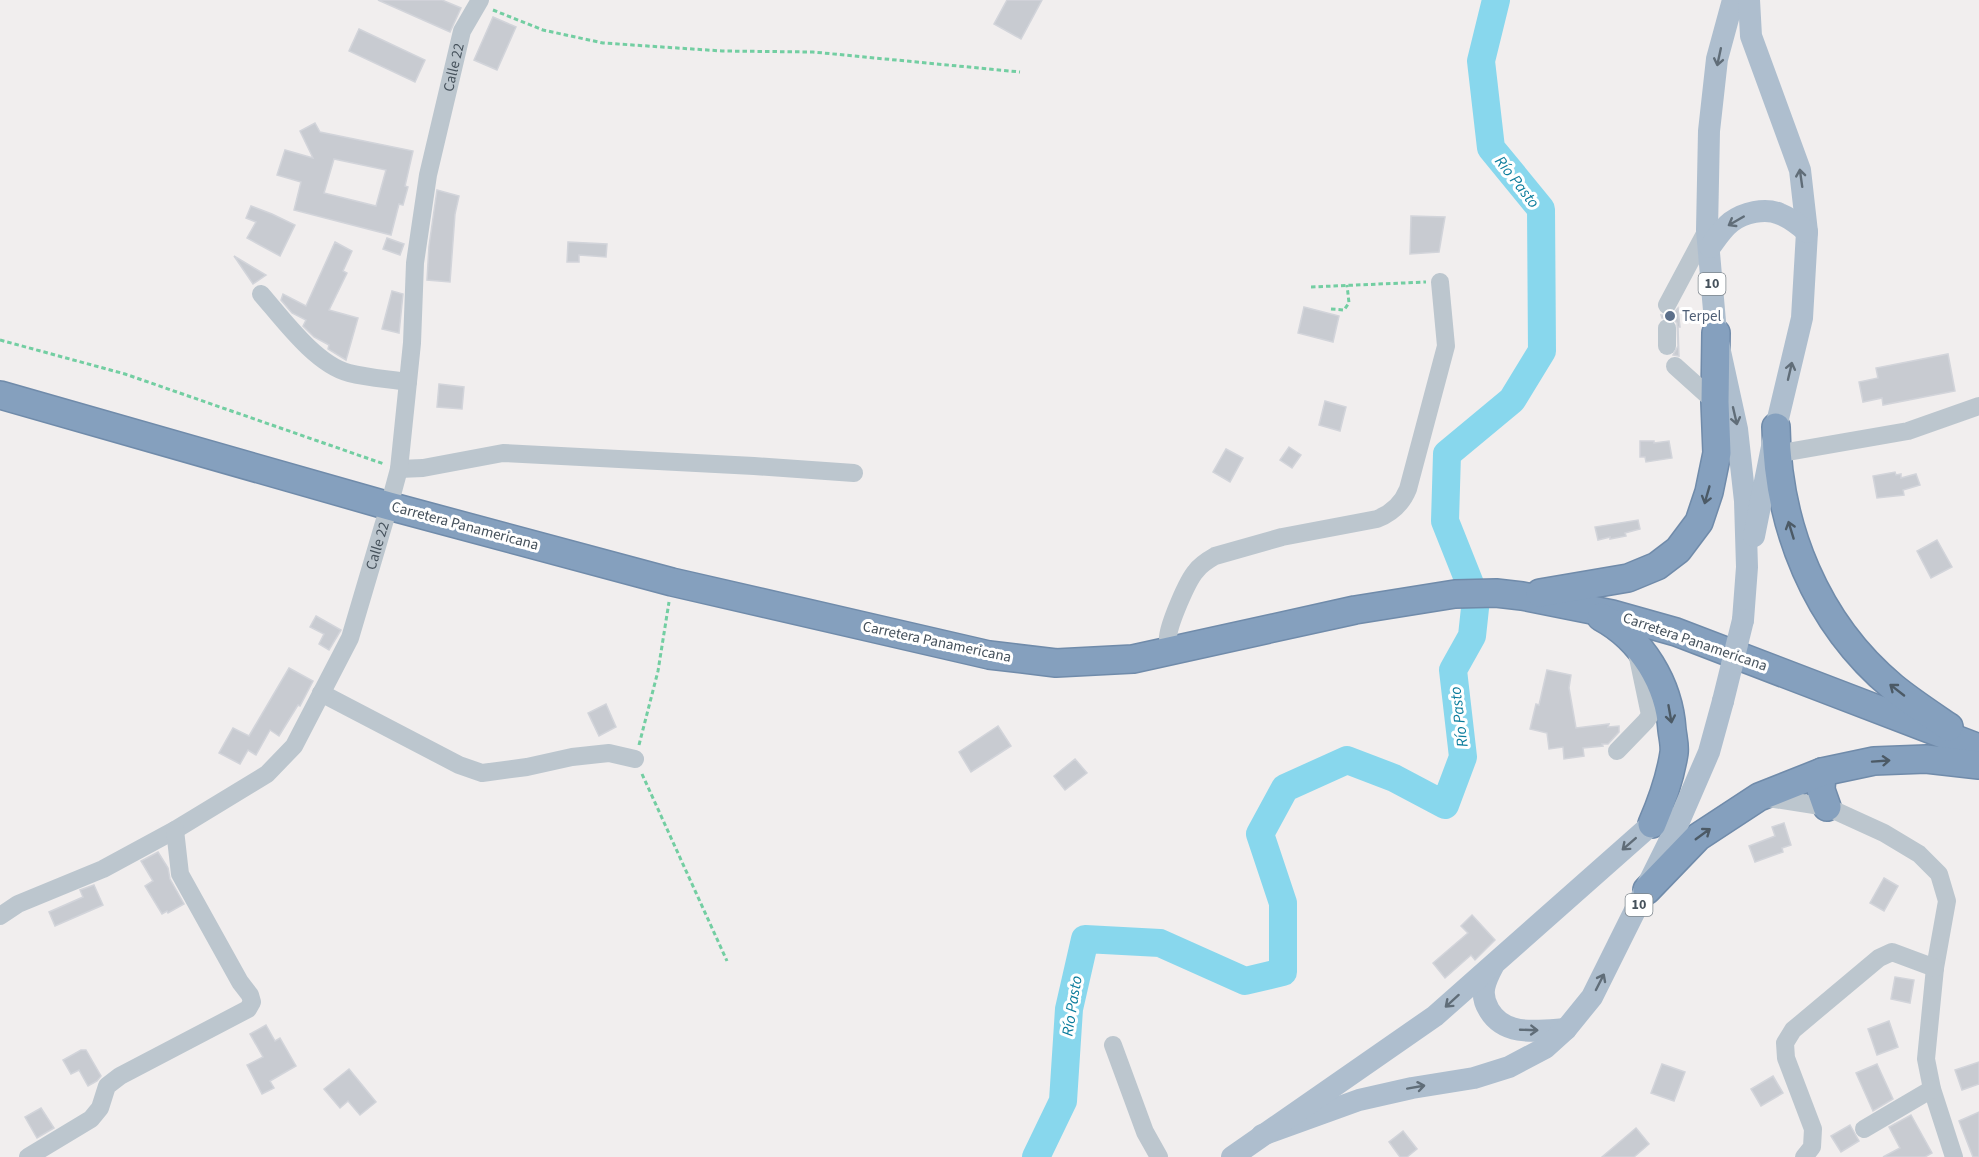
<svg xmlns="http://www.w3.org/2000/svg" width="1979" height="1157" viewBox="0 0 1979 1157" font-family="'Source Sans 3',sans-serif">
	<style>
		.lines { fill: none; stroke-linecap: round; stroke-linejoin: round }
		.river { stroke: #88d7ed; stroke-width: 28 }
		.building { fill: #c8cbd1; stroke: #d2d4da; stroke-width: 1.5; fill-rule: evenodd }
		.highway-casing { stroke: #708baa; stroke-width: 30 }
		.path { stroke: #73cea2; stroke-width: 3; stroke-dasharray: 4.5 3; stroke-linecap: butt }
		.minor { stroke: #bcc6ce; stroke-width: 18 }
		.major { stroke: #aebece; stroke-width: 22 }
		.highway { stroke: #85a0be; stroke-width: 27 }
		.major-bridge { stroke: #aebece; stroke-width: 22 }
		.oneway { stroke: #606d78 }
		.oneway2 { stroke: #4c5a66 }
		.service-dot { fill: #5c6f8a; stroke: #fff; stroke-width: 2 }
		.labels { text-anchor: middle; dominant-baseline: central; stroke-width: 6; stroke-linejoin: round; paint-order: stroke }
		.shield { fill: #fff; stroke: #7e868d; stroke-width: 1.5 }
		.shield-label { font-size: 14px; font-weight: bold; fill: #46525c }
		.street-label { font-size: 15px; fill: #46525c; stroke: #fff }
		.service-label { font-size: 15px; fill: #4e5e75; stroke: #fff; text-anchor: start }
		.water-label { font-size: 16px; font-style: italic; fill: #0b7c9c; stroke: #fff }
	</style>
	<rect width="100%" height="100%" fill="#f1eeee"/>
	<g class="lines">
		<polyline class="river" points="1036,1157 1063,1101 1069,1009 1085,939 1160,943 1245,981 1283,972 1283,903 1260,834 1285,788 1347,760 1394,778 1445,805 1463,757 1453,670 1472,636 1476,599 1445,521 1447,454 1512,400 1542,351 1541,209 1491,148 1481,61 1496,0"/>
	</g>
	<g class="building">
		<polygon points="378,0 442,0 461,8 450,32"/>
		<polygon points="1007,0 1042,0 1021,39 994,24"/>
		<polygon points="493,17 516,27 497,70 474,60"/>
		<polygon points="359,29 425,60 415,82 349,51"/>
		<path d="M315 123 320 132 413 151 405 186 408 187 403 205 399 204 391 235 294 210 301 182 277 175 285 150 313 158 300 131ZM334 159 386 170 376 206 324 193Z"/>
		<polygon points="437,190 459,196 455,214 450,282 427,280 429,246"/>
		<polygon points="251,206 272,214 295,225 280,256 247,238 256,222 246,218"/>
		<polygon points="1411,216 1445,217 1439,252 1410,254"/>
		<polygon points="387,238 404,244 400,255 383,249"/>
		<polygon points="335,242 352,251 343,271 347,273 329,310 358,318 346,360 328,349 329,345 314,337 303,326 306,320 292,313 281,300 283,294 306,306"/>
		<polygon points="568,242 607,244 606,257 579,255 579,262 567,262"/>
		<polygon points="234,256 266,275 253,284"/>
		<polygon points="392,291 403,294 399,333 382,329"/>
		<polygon points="1304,307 1339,316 1333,342 1298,333"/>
		<polygon points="1678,308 1680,327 1678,327 1679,356 1673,355 1678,346 1677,323 1672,318 1662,318 1661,315 1667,316 1672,315"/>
		<polygon points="1948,354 1955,391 1883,405 1882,398 1863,402 1859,382 1878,378 1876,368"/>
		<polygon points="439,384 464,387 462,409 437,407"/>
		<polygon points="1325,401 1346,407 1340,431 1319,425"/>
		<polygon points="1640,441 1654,441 1654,443 1669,441 1672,458 1646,462 1645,457 1640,457"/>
		<polygon points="1289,447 1301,455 1292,468 1280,460"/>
		<polygon points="1226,449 1243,458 1230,482 1213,472"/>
		<polygon points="1895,472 1896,475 1901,474 1901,478 1916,474 1920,485 1903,490 1904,495 1877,498 1873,476"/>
		<polygon points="1638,520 1640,529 1625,533 1626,536 1610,539 1610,537 1598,540 1595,527"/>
		<polygon points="1937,540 1952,567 1931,578 1917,551"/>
		<polygon points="316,616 341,630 329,650 319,644 324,634 310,627"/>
		<polygon points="289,668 313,681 300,706 298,705 279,736 270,730 256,755 248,750 240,764 219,753 233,728 249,736"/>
		<polygon points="1547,670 1571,675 1569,688 1576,728 1609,724 1608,727 1619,726 1619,732 1608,744 1602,744 1603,746 1583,748 1584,756 1564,759 1563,747 1549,749 1547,733 1530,729 1536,704 1539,705"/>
		<polygon points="606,704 616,727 599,736 588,713"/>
		<polygon points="998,726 1011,746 971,772 959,752"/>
		<polygon points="1075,759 1087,773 1065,790 1054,776"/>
		<polygon points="1784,823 1791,845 1782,848 1783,852 1755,862 1749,846 1775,836 1772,827"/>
		<polygon points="158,852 168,868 170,879 184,904 168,913 167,911 162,914 145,886 153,881 141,861"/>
		<polygon points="1884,878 1898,886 1884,911 1870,903"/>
		<polygon points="94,885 103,905 55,926 49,912 83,897 80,890"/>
		<polygon points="1472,915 1495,940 1475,960 1471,955 1445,978 1433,963 1468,933 1461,926"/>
		<polygon points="1895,977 1914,980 1910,1003 1891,999"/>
		<polygon points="1889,1021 1898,1047 1877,1055 1868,1029"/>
		<polygon points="266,1025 275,1041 280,1038 296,1066 270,1081 274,1088 262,1094 247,1065 263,1057 250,1034"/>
		<polygon points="86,1050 101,1076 97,1081 88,1086 79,1070 71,1074 63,1060 81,1050"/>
		<polygon points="1979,1062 1979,1084 1962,1090 1955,1070"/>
		<polygon points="1662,1064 1685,1072 1674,1101 1651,1093"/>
		<polygon points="1877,1064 1893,1099 1873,1111 1856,1073"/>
		<polygon points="349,1069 376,1102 360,1115 348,1101 340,1108 324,1089"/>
		<polygon points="1773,1076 1783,1093 1761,1106 1751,1089"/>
		<polygon points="41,1108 54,1128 37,1138 25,1117"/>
		<polygon points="1979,1112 1979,1157 1973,1157 1959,1121"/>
		<polygon points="1911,1115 1932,1153 1925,1157 1883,1157 1900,1148 1889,1127"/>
		<polygon points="1850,1125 1859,1141 1841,1152 1831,1136"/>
		<polygon points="1636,1128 1649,1144 1634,1157 1602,1157"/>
		<polygon points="1403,1131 1417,1149 1407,1157 1400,1157 1389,1142"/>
	</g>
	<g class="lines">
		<g class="highway-casing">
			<g id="highway">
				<polyline points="0,395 389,506 672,582 989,655 1056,663 1133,659 1355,610 1455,594 1496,593 1522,596 1612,614 1676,632 1979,748"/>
				<path d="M1776 427C1777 526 1816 623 1893 687 1910 701 1930 714 1949 727"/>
				<polyline points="1540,593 1628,578 1657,566 1678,550 1699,522 1709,492 1717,453 1715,402 1716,333"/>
				<path d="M1601 617C1642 639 1669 684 1672 730 1673 738 1675 746 1674 753 1670 779 1662 801 1652 824"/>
				<polyline points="1822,772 1821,790 1827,807"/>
				<polyline points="1647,890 1698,837 1759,797 1822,772 1874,761 1926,759 1979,765"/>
			</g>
		</g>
		<g class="path">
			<polyline points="493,10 543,30 603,43 722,51 813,52 1020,72"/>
			<polyline points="1311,287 1426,282"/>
			<polyline points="1331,309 1344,310 1349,303 1347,285"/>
			<polyline points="0,340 125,374 384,464"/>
			<polyline points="639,745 658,671 669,602"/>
			<polyline points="642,774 727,961"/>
		</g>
		<g class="minor">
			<path d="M261 294C282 318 316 365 349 373 368 378 389 379 408 382"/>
			<polyline points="1667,305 1707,230"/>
			<polyline points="1667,328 1667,346"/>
			<polyline points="1675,366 1715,402"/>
			<polyline points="1776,454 1908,431 1979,406"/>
			<polyline points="399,469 423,468 503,453 754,466 854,473"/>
			<path d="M1171 652C1170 647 1168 642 1168 637 1169 624 1187 581 1196 571 1201 564 1208 560 1215 556L1282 537 1377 519C1392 513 1402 504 1408 489L1446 346 1440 282"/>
			<polyline points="321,693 459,765 482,773 527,767 572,757 609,753 635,759"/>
			<polyline points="1617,751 1646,721 1650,715 1637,653"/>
			<polyline points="1762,797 1827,807 1884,833 1919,854 1939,874 1947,901 1935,968 1926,1059 1932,1089 1954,1157"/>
			<path id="s1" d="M0 916 18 904 103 869 175 830 267 774 294 746 350 638 389 506 399 469 412 343 415 263 428 175 462 31 480 0"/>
			<polyline points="1113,1045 1145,1132 1159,1157"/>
			<polyline points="1864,1129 1932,1089"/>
			<polyline points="28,1157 91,1119 100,1108 107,1086 120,1076 248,1009 252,1002 250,995 240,982 180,874 175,830"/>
			<polyline points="1804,1157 1812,1147 1813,1129 1786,1058 1785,1043 1793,1030 1879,958 1892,952 1935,968"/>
		</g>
		<g class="major">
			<polyline points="1733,0 1717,59 1709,131 1707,230 1716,333 1737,429 1745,501 1747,567 1743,620"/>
			<polyline points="1749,0 1751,36 1800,170 1807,232 1802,318 1776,427 1754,536"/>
			<path d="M1710 247C1716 239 1722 229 1731 222 1743 213 1765 207 1780 214 1790 218 1799 225 1807 232"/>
			<path d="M1493 966C1485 981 1479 994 1489 1010 1505 1037 1538 1031 1566 1029"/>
			<polyline points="1262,1135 1359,1100 1412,1088 1474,1078 1509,1067 1545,1048 1566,1029 1592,997 1677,826 1709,752 1723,701"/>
			<polyline points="1232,1157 1435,1016 1652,824 1663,812"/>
		</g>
		<use href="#highway" class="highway"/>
		<polyline class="major-bridge" points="1723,701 1743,620"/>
	</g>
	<defs><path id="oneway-shaft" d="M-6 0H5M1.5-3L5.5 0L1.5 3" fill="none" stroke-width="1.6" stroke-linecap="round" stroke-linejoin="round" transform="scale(1.5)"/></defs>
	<g class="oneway">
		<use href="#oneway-shaft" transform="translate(1719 57) rotate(102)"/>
		<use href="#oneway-shaft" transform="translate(1801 178) rotate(-98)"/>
		<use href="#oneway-shaft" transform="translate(1736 221) rotate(150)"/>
		<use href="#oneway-shaft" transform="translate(1790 371) rotate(-77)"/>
		<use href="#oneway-shaft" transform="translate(1735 416) rotate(77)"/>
		<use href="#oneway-shaft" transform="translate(1629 844) rotate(139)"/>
		<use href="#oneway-shaft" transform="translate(1600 982) rotate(-63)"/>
		<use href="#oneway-shaft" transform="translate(1452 1001) rotate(138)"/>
		<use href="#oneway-shaft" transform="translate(1529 1030) rotate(2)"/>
		<use href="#oneway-shaft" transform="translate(1416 1087) rotate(-10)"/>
	</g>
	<g class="oneway2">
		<use href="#oneway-shaft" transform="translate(1707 495) rotate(106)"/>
		<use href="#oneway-shaft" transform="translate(1791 530) rotate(-107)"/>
		<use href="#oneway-shaft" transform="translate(1897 690) rotate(-142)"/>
		<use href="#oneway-shaft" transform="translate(1670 714) rotate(80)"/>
		<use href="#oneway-shaft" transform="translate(1881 761) rotate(-4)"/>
		<use href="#oneway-shaft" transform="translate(1703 834) rotate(-36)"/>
	</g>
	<circle class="service-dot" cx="1670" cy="316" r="6"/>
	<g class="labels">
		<g class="shield">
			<rect x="1698.5" y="273" width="27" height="22" rx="4.5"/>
			<rect x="1625.5" y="894" width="27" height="22" rx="4.5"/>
		</g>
		<g class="shield-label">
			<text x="1712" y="284">10</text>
			<text x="1639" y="905">10</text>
		</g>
		<g class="street-label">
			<text stroke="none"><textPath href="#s1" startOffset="1046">Calle 22</textPath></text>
			<text transform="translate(465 526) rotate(15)">Carretera Panamericana</text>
			<text stroke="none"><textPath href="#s1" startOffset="560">Calle 22</textPath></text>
			<text transform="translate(937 642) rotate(12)">Carretera Panamericana</text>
			<text transform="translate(1695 642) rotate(19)">Carretera Panamericana</text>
		</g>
		<g class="service-label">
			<text x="1682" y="316">Terpel</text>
		</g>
		<g class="water-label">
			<text transform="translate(1517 182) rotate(52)">Río Pasto</text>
			<text transform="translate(1459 717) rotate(-97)">Río Pasto</text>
			<text transform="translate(1072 1006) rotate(-81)">Río Pasto</text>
		</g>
	</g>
</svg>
